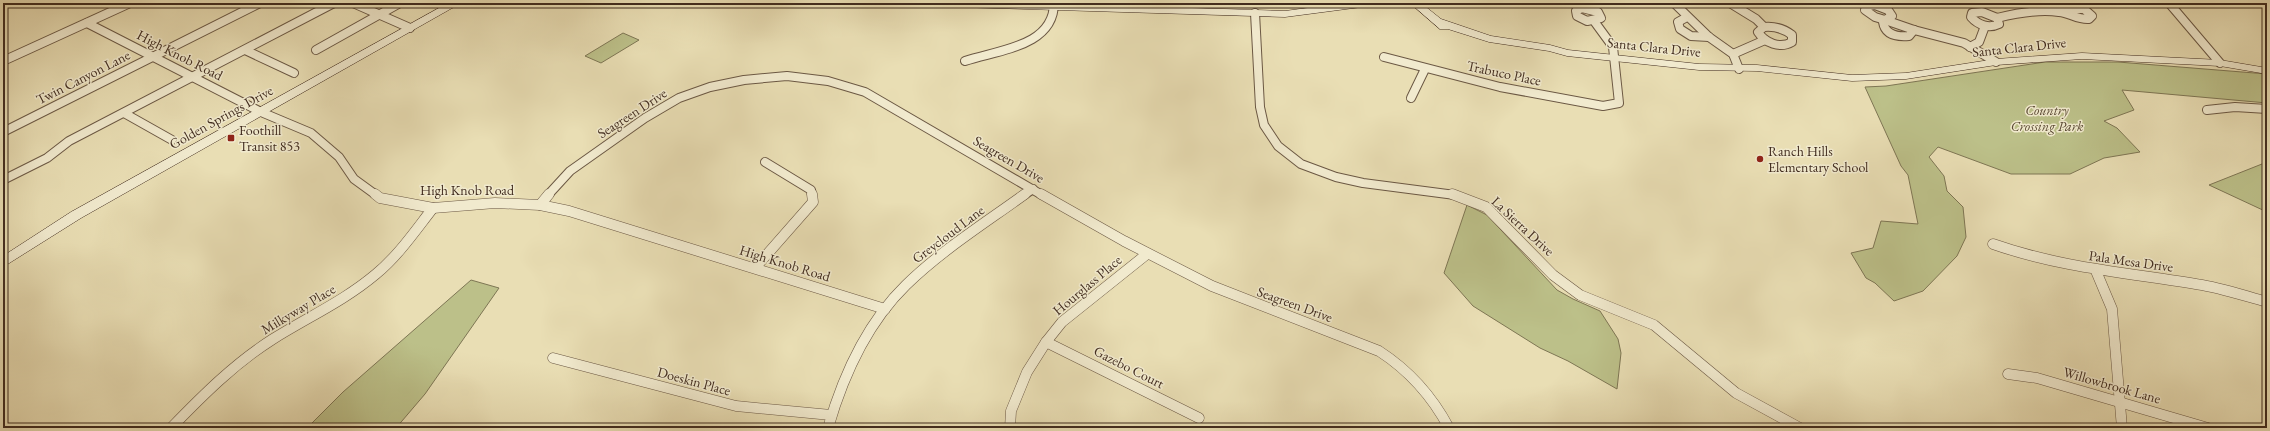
<svg xmlns="http://www.w3.org/2000/svg" width="2270" height="431" viewBox="0 0 2270 431" font-family="'EB Garamond',serif">
	<style>
		.green { fill: #bcc089; stroke: #7e7654 }
		.lines { fill: none; stroke-linecap: round; stroke-linejoin: round }
		.street-far1-casing { stroke: #6b5844; stroke-width: 10 }
		.street-casing { stroke: #6b5844; stroke-width: 11 }
		.secondary-casing { stroke: #412c1f; stroke-width: 1 }
		.street-far1 { stroke: #f1eace; stroke-width: 8 }
		.street { stroke: #f1eace; stroke-width: 10 }
		.secondary { fill: #f1eace; fill-rule: evenodd }
		.poi-dot { fill: #8f2418; stroke: #f1eace; stroke-width: 1.5 }
		.labels { text-anchor: middle; dominant-baseline: central; stroke-width: 3; stroke-linejoin: round; paint-order: stroke }
		.street-label { font-size: 14px; fill: #412c1f; stroke: #f1eace }
		.park-label { font-size: 14px; font-style: italic; fill: #5a4a34; stroke: #f1eace }
		.poi-label { font-size: 14px; fill: #412c1f; stroke: #f1eace; text-anchor: start }
	</style>
	<rect width="100%" height="100%" fill="#e9deb4"/>
	<filter id="stains"><feTurbulence type="fractalNoise" baseFrequency=".005" numOctaves="4"/><feColorMatrix values="0 0 0 0 .2 0 0 0 0 .09 0 0 0 0 .02 0 0 0 .5 -.17"/></filter>
	<radialGradient id="worn" r=".72"><stop offset=".6" stop-color="#630" stop-opacity="0"/><stop offset="1" stop-color="#630" stop-opacity=".3"/></radialGradient>
	<g class="green">
		<polygon points="623,33 639,40 601,63 585,56"/>
		<polygon points="2045,62 2118,62 2267,74 2267,103 2122,90 2134,110 2104,121 2117,128 2140,152 2104,158 2070,174 2011,174 1938,147 1929,157 1944,176 1947,191 1963,207 1966,237 1957,256 1923,291 1894,301 1875,283 1866,278 1851,253 1873,248 1881,221 1918,224 1908,175 1901,166 1865,87 1886,86"/>
		<polygon points="2267,162 2267,212 2209,185"/>
		<polygon points="1467,205 1487,215 1557,290 1573,299 1600,311 1618,339 1621,353 1617,389 1568,361 1540,348 1473,306 1444,273"/>
		<polygon points="471,280 499,288 425,394 396,428 307,428 343,392"/>
	</g>
	<g class="lines">
		<g class="street-far1-casing">
			<g id="street-far1">
				<polyline points="353,3 410,28"/>
				<polyline points="1674,3 1709,37 1733,54 1739,69"/>
				<polyline points="1730,3 1756,19 1764,27"/>
				<polyline points="2169,3 2220,63"/>
				<polygon points="1875,5 1888,10 1892,16 1885,20 1875,17 1865,10 1868,6"/>
				<polygon points="1582,8 1598,12 1601,18 1587,21 1577,16 1576,11"/>
				<path d="M1982 12 1997 18 1999 24C1989 29 1978 25 1971 17L1972 13Z"/>
				<polyline points="1255,13 1260,107 1264,125 1278,146 1301,164 1336,177 1363,183 1455,195"/>
				<polyline points="1687,17 1678,22 1680,29 1691,36 1709,37"/>
				<path d="M1997 18C2017 13 2038 9 2059 12 2070 13 2078 20 2089 19L2092 16 2084 9H2062V12"/>
				<polyline points="1885,20 1914,30"/>
				<path d="M1885 20 1883 22C1885 35 1897 37 1909 36L1914 30"/>
				<polyline points="87,23 261,112 311,133 339,157 354,179 376,195"/>
				<path d="M1764 27C1775 26 1783 28 1792 35V42C1780 49 1765 43 1758 32Z"/>
				<polyline points="1914,30 1964,43 1996,62"/>
				<polyline points="1970,47 1979,42 1985,26"/>
				<polyline points="245,50 294,73"/>
				<polyline points="316,50 400,3"/>
				<polyline points="1733,54 1765,40"/>
				<polyline points="1384,57 1500,87 1603,106 1619,103 1613,47 1594,21"/>
				<polyline points="3,61 130,3"/>
				<path d="M965 61C997 50 1054 47 1054 3"/>
				<polyline points="1411,98 1425,69"/>
				<polyline points="2207,110 2235,107 2267,109"/>
				<polyline points="124,113 172,140"/>
				<polyline points="3,132 260,3"/>
				<polyline points="765,162 811,190 812,195"/>
				<polyline points="3,180 47,158 69,141 334,3"/>
				<polyline points="548,195 570,171 645,118 679,98 710,87 744,80 787,76 828,81 865,92 1042,195"/>
				<polyline points="1024,195 1033,189"/>
			</g>
		</g>
		<g class="street-casing">
			<g id="street">
				<polyline points="375,194 380,198 433,208 495,203 540,205 569,211 885,309"/>
				<path d="M1041 194 1124 241 1212 286 1379 351C1410 371 1432 396 1449 428"/>
				<polyline points="1452,194 1486,207 1553,275 1580,295 1654,325 1736,393 1800,428"/>
				<polyline points="540,205 549,194"/>
				<path d="M1993 244C2061 268 2131 273 2202 285 2224 289 2246 296 2267 302"/>
				<polyline points="755,268 813,202 812,194"/>
				<polyline points="2096,271 2112,309 2122,428"/>
				<polyline points="1046,342 1199,418"/>
				<polyline points="553,358 736,406 831,415"/>
				<polyline points="2008,374 2037,378 2208,428"/>
				<path d="M171 428C203 395 235 363 273 339 308 317 344 301 376 274 398 256 415 231 433 208"/>
				<path d="M828 428C843 376 867 323 906 285 942 250 985 223 1025 194"/>
				<polyline points="1010,428 1011,411 1027,372 1046,342 1062,322 1147,254"/>
			</g>
		</g>
		<g class="secondary-casing">
			<g id="secondary">
				<polygon points="448,3 461,3 81,218 3,267 3,256 71,212"/>
				<polygon points="923,3 1031,3 1285,11 1345,3 1374,3 1369,6 1285,17 928,6"/>
				<polygon points="1410,3 1421,3 1441,19 1491,36 1550,45 1568,50 1699,64 1757,65 1852,75 1906,73 1996,59 2082,53 2220,60 2267,68 2267,74 2220,66 2082,59 1996,65 1906,79 1852,81 1757,71 1699,70 1567,56 1549,51 1489,42 1448,29 1440,29"/>
			</g>
		</g>
		<use href="#street-far1" class="street-far1"/>
		<use href="#street" class="street"/>
		<use href="#secondary" class="secondary"/>
	</g>
	<g class="poi-dot">
		<rect x="227" y="134" width="8" height="8" rx="2"/>
		<circle cx="1760" cy="159" r="4"/>
	</g>
	<g class="labels">
		<g class="street-label">
			<text transform="translate(1654 47) rotate(6)">Santa Clara Drive</text>
			<text transform="translate(2019 47) rotate(-6)">Santa Clara Drive</text>
			<text transform="translate(180 55) rotate(27)">High Knob Road</text>
			<text transform="translate(1504 73) rotate(12)">Trabuco Place</text>
			<text transform="translate(83 77) rotate(-27)">Twin Canyon Lane</text>
			<text transform="translate(632 113) rotate(-33)">Seagreen Drive</text>
			<text transform="translate(221 117) rotate(-29)">Golden Springs Drive</text>
			<text transform="translate(1009 159) rotate(30)">Seagreen Drive</text>
			<text x="467" y="190">High Knob Road</text>
			<text transform="translate(1523 226) rotate(43)">La Sierra Drive</text>
			<text transform="translate(948 234) rotate(-37)">Greycloud Lane</text>
			<text transform="translate(2131 261) rotate(8)">Pala Mesa Drive</text>
			<text transform="translate(785 263) rotate(17)">High Knob Road</text>
			<text transform="translate(1087 285) rotate(-40)">Hourglass Place</text>
			<text transform="translate(1295 304) rotate(20)">Seagreen Drive</text>
			<text transform="translate(298 309) rotate(-31)">Milkyway Place</text>
			<text transform="translate(1129 367) rotate(27)">Gazebo Court</text>
			<text transform="translate(694 381) rotate(15)">Doeskin Place</text>
			<text transform="translate(2112 385) rotate(16)">Willowbrook Lane</text>
		</g>
		<g class="park-label">
			<text x="2047" y="110">Country<tspan x="2047" dy="16">Crossing Park</tspan></text>
		</g>
		<g class="poi-label">
			<text x="239" y="130">Foothill<tspan x="239" dy="16">Transit 853</tspan></text>
			<text x="1768" y="151">Ranch Hills<tspan x="1768" dy="16">Elementary School</tspan></text>
		</g>
	</g>
	<rect width="2270" height="431" fill="none" stroke="#e9deb4" stroke-width="16"/>
	<rect x="4" y="4" width="2262" height="423" fill="none" stroke="#412c1f" stroke-width="2"/>
	<rect x="8" y="8" width="2254" height="415" fill="none" stroke="#412c1f"/>
	<rect width="100%" height="100%" filter="url(#stains)"/>
	<rect width="100%" height="100%" fill="url(#worn)"/>
</svg>
